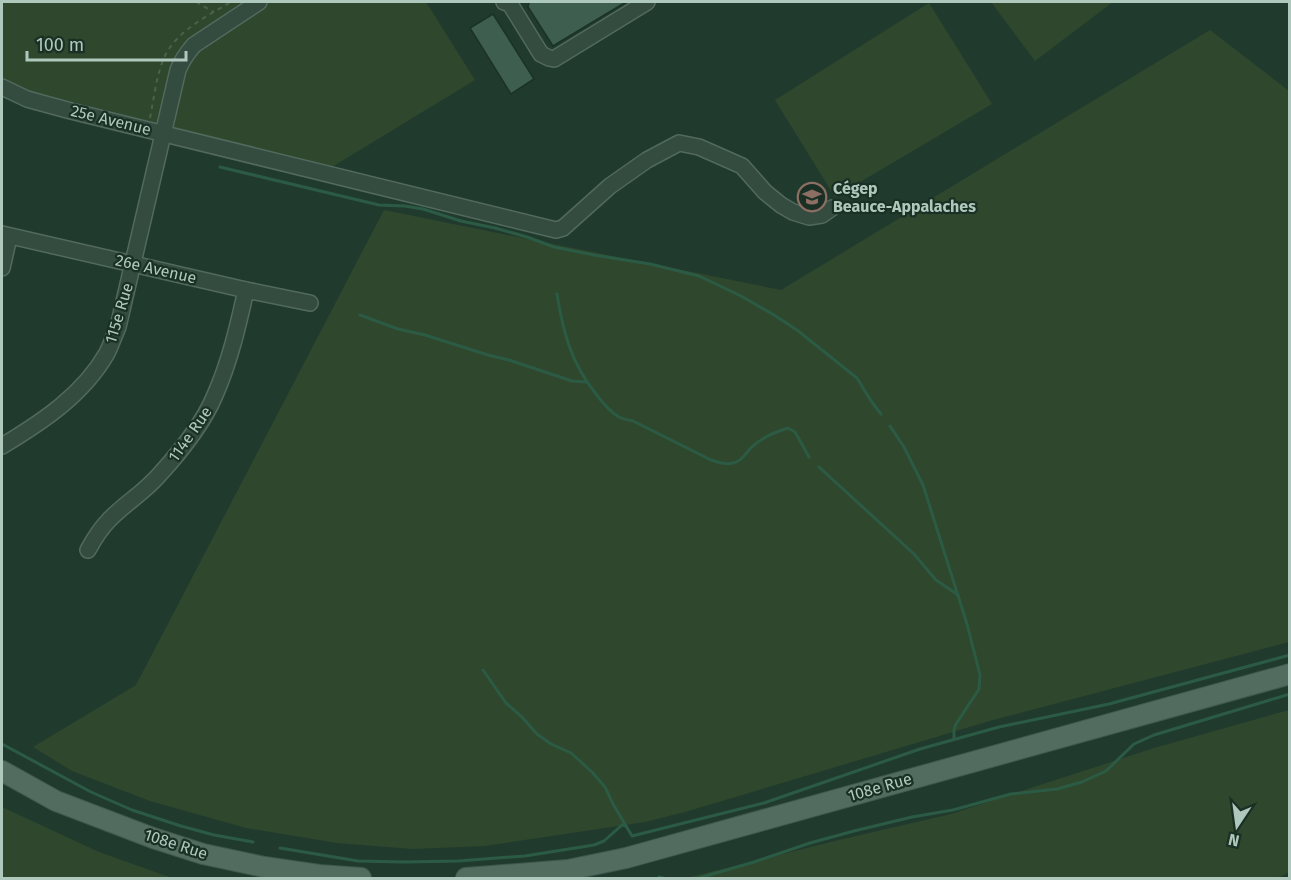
<svg xmlns="http://www.w3.org/2000/svg" width="1291" height="880" viewBox="0 0 1291 880" font-family="'Fira Sans',sans-serif">
	<style>
		.green { fill: #2f472c }
		.lines { fill: none; stroke-linecap: round; stroke-linejoin: round }
		.stream { stroke: #2c5b45; stroke-width: 3 }
		.building { fill: #3e5e4f; stroke: #1b3227; stroke-width: 1.5 }
		.minor-casing { stroke: #52695e; stroke-width: 18 }
		.major-casing { stroke: #40584d; stroke-width: 22 }
		.path { stroke: #49634b; stroke-width: 2; stroke-dasharray: 4.5 4.5; stroke-linecap: butt }
		.minor { stroke: #344b40; stroke-width: 15 }
		.major { stroke: #526c5f; stroke-width: 20 }
		.labels { text-anchor: middle; dominant-baseline: central; stroke-width: 4.5; stroke-linejoin: round; paint-order: stroke }
		.street-label { font-size: 16px; fill: #afc8bd; stroke: #1a3025 }
		.poi-label { font-size: 16px; font-weight: bold; fill: #afc8bd; stroke: #1a3025; text-anchor: start }
	</style>
	<rect width="100%" height="100%" fill="#203b2e"/>
	<g class="green">
		<polygon points="2,2 426,2 475,80 332,167 22,89 2,77"/>
		<polygon points="991,2 1113,2 1035,61"/>
		<polygon points="929,3 992,104 835,197 775,100"/>
		<polygon points="1210,30 1289,91 1289,642 993,720 685,812 645,822 485,846 413,849 337,843 246,828 150,801 72,771 33,747 136,685 384,210 781,290"/>
		<polygon points="1289,710 1289,872 1278,878 686,878 839,840 951,814 1154,748"/>
		<polygon points="2,807 99,852 172,878 2,878"/>
	</g>
	<g class="lines">
		<g class="stream">
			<polyline points="220,167 379,205 405,206 423,209 461,221 495,228 527,237 554,247 594,255 650,264 699,276 741,296 774,315 797,330 857,378 871,401 881,414"/>
			<path d="M557 294C563 332 571 363 596 394 602 402 610 412 619 417 623 419 628 420 633 421L711 460C723 464 734 467 743 457 747 453 749 449 753 446 763 437 775 432 788 428L795 432 809 457"/>
			<polyline points="360,315 398,329 425,335 488,355 509,360 572,381 586,382"/>
			<polyline points="890,426 904,447 923,485 967,624 980,675 979,689 956,724 954,730 954,739"/>
			<polyline points="819,467 914,554 936,580 958,595"/>
			<polyline points="483,670 506,703 522,717 537,734 551,744 571,753 592,772 605,787 613,804 632,836 764,803 920,749 999,727 1109,704 1290,655"/>
			<polyline points="2,744 91,792 132,810 181,826 214,835 253,842"/>
			<polyline points="280,848 358,861 404,862 458,861 525,856 594,845 604,841 622,825 626,826"/>
			<polyline points="659,877 663,878"/>
			<polyline points="699,878 754,862 810,843 854,831 912,817 953,810 1011,794 1057,789 1082,782 1106,771 1134,744 1154,735 1290,694"/>
		</g>
	</g>
	<g class="building">
		<polygon points="529,2 626,2 553,46 528,7"/>
		<polygon points="493,14 534,79 511,94 470,28"/>
	</g>
	<g class="lines">
		<g class="minor-casing">
			<g id="minor">
				<polyline points="504,2 510,4 541,54 549,58 554,59 647,2"/>
				<polyline points="2,87 27,99 71,111 556,230 563,228 610,186 647,160 679,143 699,147 742,166 765,192 781,205 793,212 809,217 822,215 832,208"/>
				<polyline points="2,234 246,290 310,303"/>
				<polyline points="2,268 9,237"/>
				<path d="M2 446C42 422 83 395 107 353 111 345 114 336 118 327L178 70C182 60 187 53 194 45L259 2"/>
				<path d="M88 550C94 539 100 529 109 520 124 504 145 492 160 474 181 451 203 424 215 395 230 361 238 326 246 290"/>
			</g>
		</g>
		<g class="major-casing">
			<g id="major">
				<polyline points="2,771 56,801 153,838 203,854 264,867 319,875 361,878"/>
				<polyline points="466,878 568,870 626,858 1290,674"/>
			</g>
		</g>
		<g class="path">
			<polyline points="196,2 214,12"/>
			<path d="M150 118C154 98 156 77 164 58 175 32 207 16 231 2"/>
		</g>
		<use href="#minor" class="minor"/>
		<use href="#major" class="major"/>
	</g>
	<defs>
		<g id="university-ring" transform="scale(1.5)"><circle r="9.5" fill="#1a3025" stroke="#8d6e63" stroke-width="1.5"/><path d="M0-5L7-2L0 1L-7-2ZM-4 1L0 2.5L4 1V4Q0 6-4 4Z" fill="#8d6e63"/></g>
	</defs>
	<g fill-rule="evenodd">
		<use href="#university-ring" x="812" y="197"/>
	</g>
	<g class="labels">
		<g class="street-label">
			<text transform="translate(111 120) rotate(14)">25e Avenue</text>
			<text transform="translate(156 269) rotate(13)">26e Avenue</text>
			<text transform="translate(119 313) rotate(-73)">115e Rue</text>
			<text transform="translate(190 434) rotate(-55)">114e Rue</text>
			<text transform="translate(880 787) rotate(-16)">108e Rue</text>
			<text transform="translate(176 844) rotate(18)">108e Rue</text>
		</g>
		<g class="poi-label">
			<text x="833" y="188">Cégep<tspan x="833" dy="18">Beauce-Appalaches</tspan></text>
		</g>
	</g>
	<rect width="1291" height="880" fill="none" stroke="#afc8bd" stroke-width="6"/>
	<g transform="translate(1237 826) rotate(193)" stroke="#1a3025" stroke-width="4.5" paint-order="stroke">
	<path d="M0-4.5L10 22L0 15L-10 22Z" fill="#afc8bd"/>
	<text y="-9" font-size="16" font-weight="bold" text-anchor="middle" fill="#afc8bd">N</text>
	</g>
	<path d="M27 51v9h159v-9" fill="none" stroke="#afc8bd" stroke-width="3"/>
	<text x="36" y="51" font-size="18" fill="#afc8bd" stroke="#1a3025" stroke-width="4.5" paint-order="stroke">100 m</text>
</svg>
